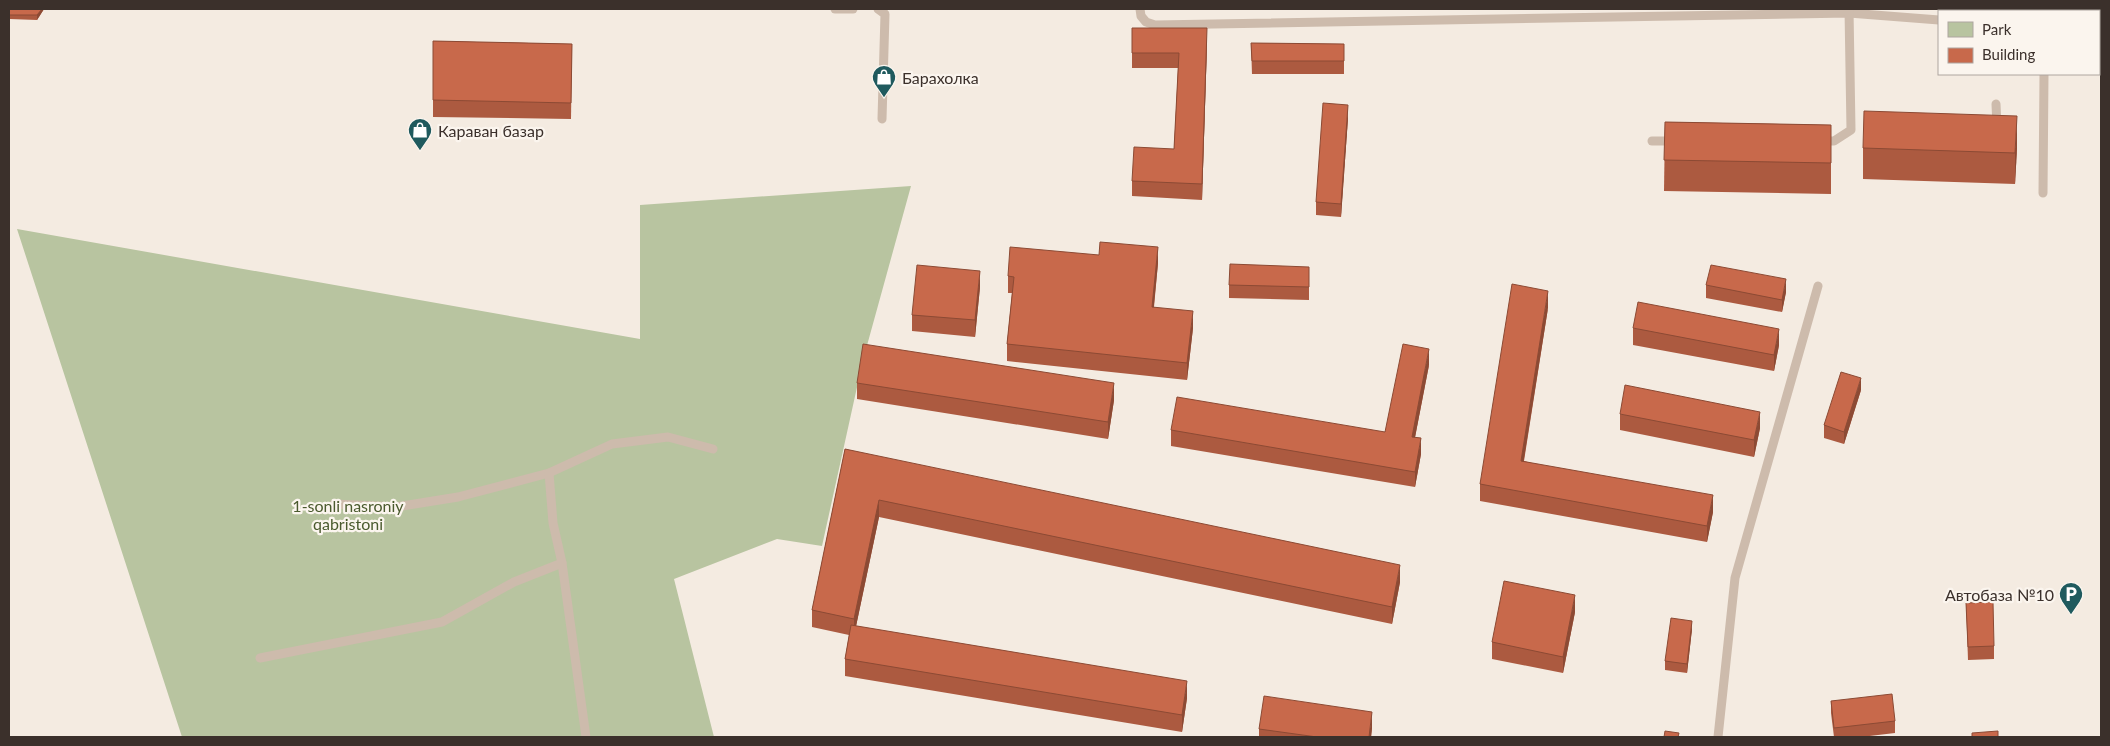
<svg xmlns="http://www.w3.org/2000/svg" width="2110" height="746" viewBox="0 0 2110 746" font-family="Lato,sans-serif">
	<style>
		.green { fill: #b8c4a0 }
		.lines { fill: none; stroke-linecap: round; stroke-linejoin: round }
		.lane { stroke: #cdbbac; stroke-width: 9 }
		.wall { fill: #ac5a40 }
		.shaded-wall { fill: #8c4a34 }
		.building { fill: #c8694b; stroke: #8c4a34 }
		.labels { text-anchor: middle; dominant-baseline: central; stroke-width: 4.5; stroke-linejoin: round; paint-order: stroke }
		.poi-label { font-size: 16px; fill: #3b302b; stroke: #fbf5ee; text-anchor: start }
		.park-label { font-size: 16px; fill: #4a5a2e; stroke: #fbf5ee }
	</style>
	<rect width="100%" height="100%" fill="#f4ebe1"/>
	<polygon class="green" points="911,186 863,360 822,546 777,539 674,579 714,737 182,737 17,229 640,339 640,205"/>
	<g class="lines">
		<g class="lane">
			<polyline points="835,9 853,9"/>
			<polyline points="878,9 885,14 882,119"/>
			<polyline points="1140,9 1141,16 1146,22 1155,25 1849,13 1939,20"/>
			<polyline points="2015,11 2015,9"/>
			<polyline points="2099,42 2101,42"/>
			<polyline points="2099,65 2101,66"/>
			<polyline points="1996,104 1997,127"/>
			<polyline points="1652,141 1676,141"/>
			<polyline points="1821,141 1834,141 1851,130 1849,9"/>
			<polyline points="2043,193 2044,74"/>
			<polyline points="334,504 396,507 458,497 549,473"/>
			<polyline points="260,658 442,622 514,582 562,563"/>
			<polyline points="586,737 562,563 553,523 549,473 612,444 668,437 713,449"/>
			<polyline points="1718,737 1735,578 1818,286"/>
		</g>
	</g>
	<g class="wall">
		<polygon points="9,9 44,9 37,20 9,19"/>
		<polygon points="1132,28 1207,44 1202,200 1132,196 1132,181 1174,149 1178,68 1132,68"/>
		<polygon points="433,41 572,44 571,119 433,117"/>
		<polygon points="1251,43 1344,44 1344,74 1252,74"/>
		<polygon points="1348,118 1341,217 1316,215 1316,202"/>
		<polygon points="1665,122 1831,125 1831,194 1664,191"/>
		<polygon points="1863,148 2017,148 2015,184 1863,179"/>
		<polygon points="1158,263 1154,307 1193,328 1187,380 1007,361 1007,344 1012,293 1008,293 1008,276"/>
		<polygon points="1309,267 1309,300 1229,298 1229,285"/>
		<polygon points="1706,285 1786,292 1782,312 1706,298"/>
		<polygon points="980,287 975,337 912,331 912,315"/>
		<polygon points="1548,308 1524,461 1713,512 1707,542 1480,501 1480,484"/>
		<polygon points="1633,328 1779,345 1774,371 1633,345"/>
		<polygon points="1429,365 1415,437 1421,454 1415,487 1171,446 1171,430 1385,432"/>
		<polygon points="857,383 1114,400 1108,439 857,399"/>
		<polygon points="1861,390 1844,444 1824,438 1824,425"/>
		<polygon points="1620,414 1760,428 1754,457 1620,430"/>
		<polygon points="845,449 1400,582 1392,624 879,517 856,626 1187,698 1182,732 845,676 845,659 849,635 812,627 812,610"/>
		<polygon points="1966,603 1994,646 1994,659 1968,660"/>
		<polygon points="1575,612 1563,673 1492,659 1492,642"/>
		<polygon points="1692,629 1687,673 1665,670 1665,661"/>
		<polygon points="1831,701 1895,721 1895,733 1861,737 1834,737 1831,713"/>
		<polygon points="1372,728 1371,737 1259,737 1259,729"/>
	</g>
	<g class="shaded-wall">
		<polygon points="42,9 44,9 37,20 37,15"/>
		<polygon points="1207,28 1207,44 1202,200 1202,184"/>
		<polygon points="1348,105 1348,118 1341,217 1341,204"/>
		<polygon points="2017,116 2017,148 2015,184 2015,153"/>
		<polygon points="1158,247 1158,263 1152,324 1152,307"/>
		<polygon points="980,271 980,287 975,337 975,320"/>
		<polygon points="1786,279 1786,292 1782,312 1782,300"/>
		<polygon points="1548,291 1548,308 1521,477 1521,461"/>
		<polygon points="1193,311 1193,328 1187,380 1187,363"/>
		<polygon points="1779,329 1779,345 1774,371 1774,355"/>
		<polygon points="1429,349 1429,365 1412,453 1412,437"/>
		<polygon points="1861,378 1861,390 1844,444 1844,432"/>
		<polygon points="1114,383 1114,400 1108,439 1108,422"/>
		<polygon points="1760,412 1760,428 1754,457 1754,440"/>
		<polygon points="1421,438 1421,454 1415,487 1415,472"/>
		<polygon points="1713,495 1713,512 1707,542 1707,526"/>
		<polygon points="879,500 879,517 854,636 854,619"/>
		<polygon points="1400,565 1400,582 1392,624 1392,607"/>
		<polygon points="1575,595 1575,612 1563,673 1563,657"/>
		<polygon points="1692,621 1692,629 1687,673 1687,664"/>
		<polygon points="1187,681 1187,698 1182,732 1182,715"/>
		<polygon points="1372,712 1372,728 1371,737 1369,737"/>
	</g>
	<g class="building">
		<polygon points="9,9 42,9 37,15 9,15"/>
		<polygon points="1132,28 1207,28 1202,184 1132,181 1134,147 1174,149 1179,53 1132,53"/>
		<polygon points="433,41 572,44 571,103 433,100"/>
		<polygon points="1251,43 1344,44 1344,61 1252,61"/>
		<polygon points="1323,103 1348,105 1341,204 1316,202"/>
		<polygon points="1864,111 2017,116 2015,153 1863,148"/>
		<polygon points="1665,122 1831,125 1831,163 1664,160"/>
		<polygon points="1100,242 1158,247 1152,307 1193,311 1187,363 1007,344 1014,277 1008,276 1010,247 1099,255"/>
		<polygon points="1230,264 1309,267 1309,287 1229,285"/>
		<polygon points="917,265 980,271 975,320 912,315"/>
		<polygon points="1711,265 1786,279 1782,300 1706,285"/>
		<polygon points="1512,284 1548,291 1521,461 1713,495 1707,526 1480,484"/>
		<polygon points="1638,302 1779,329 1774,355 1633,328"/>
		<polygon points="863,344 1114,383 1108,422 857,383"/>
		<polygon points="1403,344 1429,349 1412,437 1421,438 1415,472 1171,430 1177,397 1385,432"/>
		<polygon points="1841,372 1861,378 1844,432 1824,425"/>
		<polygon points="1625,385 1760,412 1754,440 1620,414"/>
		<polygon points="845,449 1400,565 1392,607 879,500 854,619 812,610"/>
		<polygon points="1504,581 1575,595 1563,657 1492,642"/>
		<polygon points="1993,602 1994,646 1968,647 1966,603"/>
		<polygon points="1671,618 1692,621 1687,664 1665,661"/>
		<polygon points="851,625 1187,681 1182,715 845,659"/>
		<polygon points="1892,694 1895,721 1834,728 1831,701"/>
		<polygon points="1264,696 1372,712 1369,737 1317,737 1259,729"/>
		<polygon points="1665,731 1679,733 1678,737 1664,737"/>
		<polygon points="1998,731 1998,737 1972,737 1972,733"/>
	</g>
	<defs>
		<g id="shop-pin" transform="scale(1.25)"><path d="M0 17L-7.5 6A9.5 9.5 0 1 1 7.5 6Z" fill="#1f5a5e" stroke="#fbf5ee"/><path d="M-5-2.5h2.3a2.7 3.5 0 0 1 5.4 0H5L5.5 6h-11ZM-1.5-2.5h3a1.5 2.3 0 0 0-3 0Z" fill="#fff"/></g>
		<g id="parking-pin" transform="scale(1.25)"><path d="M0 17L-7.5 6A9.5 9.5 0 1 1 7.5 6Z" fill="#1f5a5e" stroke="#fbf5ee"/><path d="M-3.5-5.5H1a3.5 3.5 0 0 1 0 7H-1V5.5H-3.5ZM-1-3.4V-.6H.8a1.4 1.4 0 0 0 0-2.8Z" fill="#fff"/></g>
	</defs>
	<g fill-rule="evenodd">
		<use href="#shop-pin" x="884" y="77"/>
		<use href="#shop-pin" x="420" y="130"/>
		<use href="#parking-pin" x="2071" y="594"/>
	</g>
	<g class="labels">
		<g class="poi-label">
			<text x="902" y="77">Барахолка</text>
			<text x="438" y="130">Караван базар</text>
			<text x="2054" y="594" text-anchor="end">Автобаза №10</text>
		</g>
		<g class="park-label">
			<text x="348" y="505">1-sonli nasroniy<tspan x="348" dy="18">qabristoni</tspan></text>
		</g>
	</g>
	<rect width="2110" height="746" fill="none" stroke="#3b302b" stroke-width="20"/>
	<rect x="1938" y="10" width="162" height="65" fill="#fbf5ee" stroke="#aea6a0"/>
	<rect x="1948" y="22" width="25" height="15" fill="#b8c4a0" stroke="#aea6a0"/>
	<text x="1982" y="35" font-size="15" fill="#3b302b">Park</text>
	<rect x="1948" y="48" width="25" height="15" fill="#c8694b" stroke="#aea6a0"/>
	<text x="1982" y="60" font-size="15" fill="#3b302b">Building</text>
</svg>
